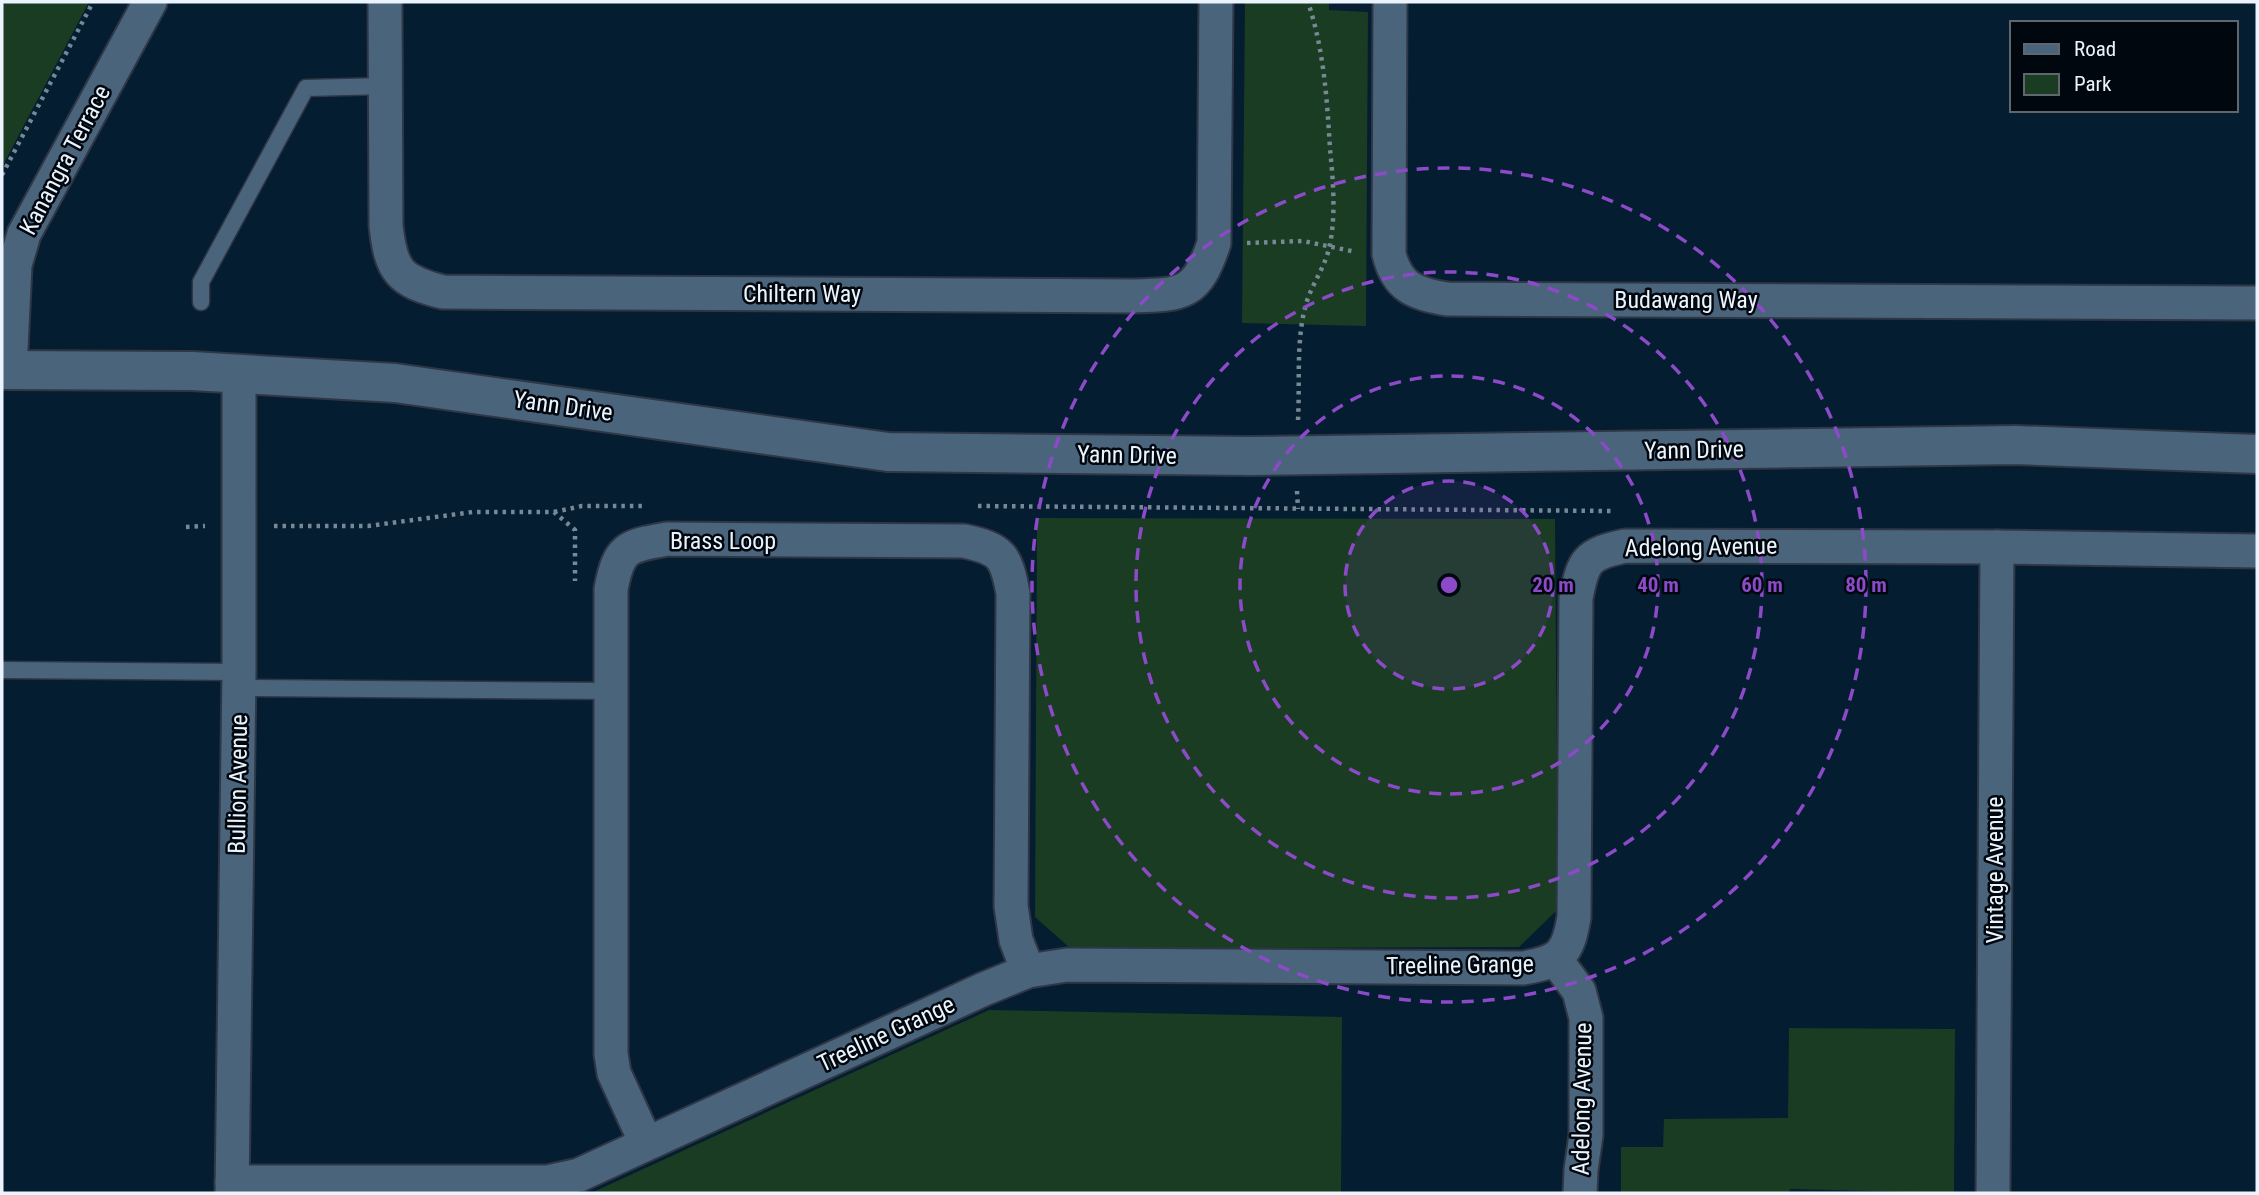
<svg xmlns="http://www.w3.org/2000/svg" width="2259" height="1195" viewBox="0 0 2259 1195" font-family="'Roboto Condensed',sans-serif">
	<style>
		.green { fill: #193c22 }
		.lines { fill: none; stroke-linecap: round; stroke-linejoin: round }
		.service-casing { stroke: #2f3645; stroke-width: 19 }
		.minor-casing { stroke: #2f3645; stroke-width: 37 }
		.tertiary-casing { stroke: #2f3645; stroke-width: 42 }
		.path { stroke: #778896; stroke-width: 4.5; stroke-dasharray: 3.5 5; stroke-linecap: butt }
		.service { stroke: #49647b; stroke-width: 16 }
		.minor { stroke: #49647b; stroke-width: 33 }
		.tertiary { stroke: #49647b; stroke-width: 38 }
		.ring { fill: none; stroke: #8c4ac8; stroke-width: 3.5; stroke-dasharray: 12 9 }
		.labels { text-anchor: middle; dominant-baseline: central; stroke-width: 5; stroke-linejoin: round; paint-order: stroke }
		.street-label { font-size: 24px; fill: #ebf4fc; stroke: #01070f }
		.centre { fill: #8c4ac8; stroke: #01070f; stroke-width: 3.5 }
		.ring-label { font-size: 21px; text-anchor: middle; font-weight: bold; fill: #8c4ac8; stroke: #01070f; stroke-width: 5; stroke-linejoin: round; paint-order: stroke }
	</style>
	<rect width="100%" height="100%" fill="#041d30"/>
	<g class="green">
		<polygon points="2,2 89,2 2,167"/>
		<polygon points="1245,2 1329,2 1329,10 1368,12 1366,326 1242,323"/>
		<polygon points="1037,518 1555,519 1558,909 1519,947 1071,949 1035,917"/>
		<polygon points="989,1010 1342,1017 1341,1193 591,1193"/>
		<polygon points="1789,1028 1955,1029 1954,1193 1790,1189 1789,1193 1621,1193 1621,1147 1663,1147 1664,1119 1788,1118"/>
	</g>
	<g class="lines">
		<g class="service-casing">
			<g id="service">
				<polyline points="201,302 201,282 306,88 387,86"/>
				<polyline points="2,670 239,672"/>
				<polyline points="239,688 611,691"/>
			</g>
		</g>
		<g class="minor-casing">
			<g id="minor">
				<path d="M385 2 386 226C391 271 399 281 443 292L1133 296C1184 295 1197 294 1214 243L1216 2"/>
				<path d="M1390 2 1389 254C1397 287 1415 294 1447 299L2257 303"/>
				<polyline points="10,370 15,265 24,234 150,2"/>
				<polyline points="1556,960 1579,991 1586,1018 1586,1135 1581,1170 1580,1193"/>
				<path d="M646 1143 614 1073 611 1054V589C619 547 627 546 667 539L964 541C1002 549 1006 556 1013 593L1011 906 1016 940 1028 971"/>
				<path d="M232 1182H547L579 1175 984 989 1028 971 1067 965 1523 968C1560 962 1568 954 1574 917L1576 598C1583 560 1587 554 1625 546L1997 547 2257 551"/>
				<polyline points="232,1193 239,672 239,374"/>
				<polyline points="1993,1193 1997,547"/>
			</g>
		</g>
		<g class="tertiary-casing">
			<polyline id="tertiary" points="2,370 192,371 395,383 888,452 1250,456 2015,445 2257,454"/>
		</g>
		<g class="path">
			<polyline points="2,175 93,2"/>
			<polyline points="1247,243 1303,241 1356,252"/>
			<path d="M1298 420C1300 385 1296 342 1305 308 1310 286 1326 267 1330 244 1336 214 1333 179 1330 149 1327 99 1324 50 1308 2"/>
			<polyline points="1297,491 1298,509"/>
			<polyline points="978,506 1613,511"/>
			<polyline points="554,512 582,506 643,506"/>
			<polyline points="274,526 368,526 473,512 554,512 575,530 575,581"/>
			<polyline points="186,527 205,526"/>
		</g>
		<use href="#service" class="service"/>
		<use href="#minor" class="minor"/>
		<use href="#tertiary" class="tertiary"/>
	</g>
	<circle cx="1449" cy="585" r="104" fill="#8c4ac8" fill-opacity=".12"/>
	<g class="ring">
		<circle cx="1449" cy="585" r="104"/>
		<circle cx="1449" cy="585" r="209"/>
		<circle cx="1449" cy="585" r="313"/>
		<circle cx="1449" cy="585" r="417"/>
	</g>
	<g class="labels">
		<g class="street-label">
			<text transform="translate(65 160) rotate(-62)">Kanangra Terrace</text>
			<text x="802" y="294">Chiltern Way</text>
			<text x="1686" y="300">Budawang Way</text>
			<text transform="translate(563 406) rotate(8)">Yann Drive</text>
			<text transform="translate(1694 450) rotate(-1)">Yann Drive</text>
			<text transform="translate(1127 455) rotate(1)">Yann Drive</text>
			<text x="723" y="541">Brass Loop</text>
			<text transform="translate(1701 547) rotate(-1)">Adelong Avenue</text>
			<text transform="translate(238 784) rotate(-89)">Bullion Avenue</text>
			<text transform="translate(1995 870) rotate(-90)">Vintage Avenue</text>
			<text transform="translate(1460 965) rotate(-1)">Treeline Grange</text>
			<text transform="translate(886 1034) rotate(-25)">Treeline Grange</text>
			<text transform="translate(1582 1099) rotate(-89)">Adelong Avenue</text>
		</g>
	</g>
	<circle cx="1449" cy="585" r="10" class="centre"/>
	<g class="ring-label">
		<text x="1553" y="592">20 m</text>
		<text x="1658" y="592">40 m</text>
		<text x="1762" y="592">60 m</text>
		<text x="1866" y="592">80 m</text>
	</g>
	<rect width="2259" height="1195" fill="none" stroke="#ebf4fc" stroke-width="7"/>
	<rect x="2010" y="21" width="228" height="91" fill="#01070f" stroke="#5f666e" stroke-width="2"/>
	<rect x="2024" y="44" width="35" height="10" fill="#49647b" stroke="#5f666e" stroke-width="2"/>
	<text x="2074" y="56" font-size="21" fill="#ebf4fc">Road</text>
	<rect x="2024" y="74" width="35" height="21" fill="#193c22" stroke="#5f666e" stroke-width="2"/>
	<text x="2074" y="91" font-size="21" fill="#ebf4fc">Park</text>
</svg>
